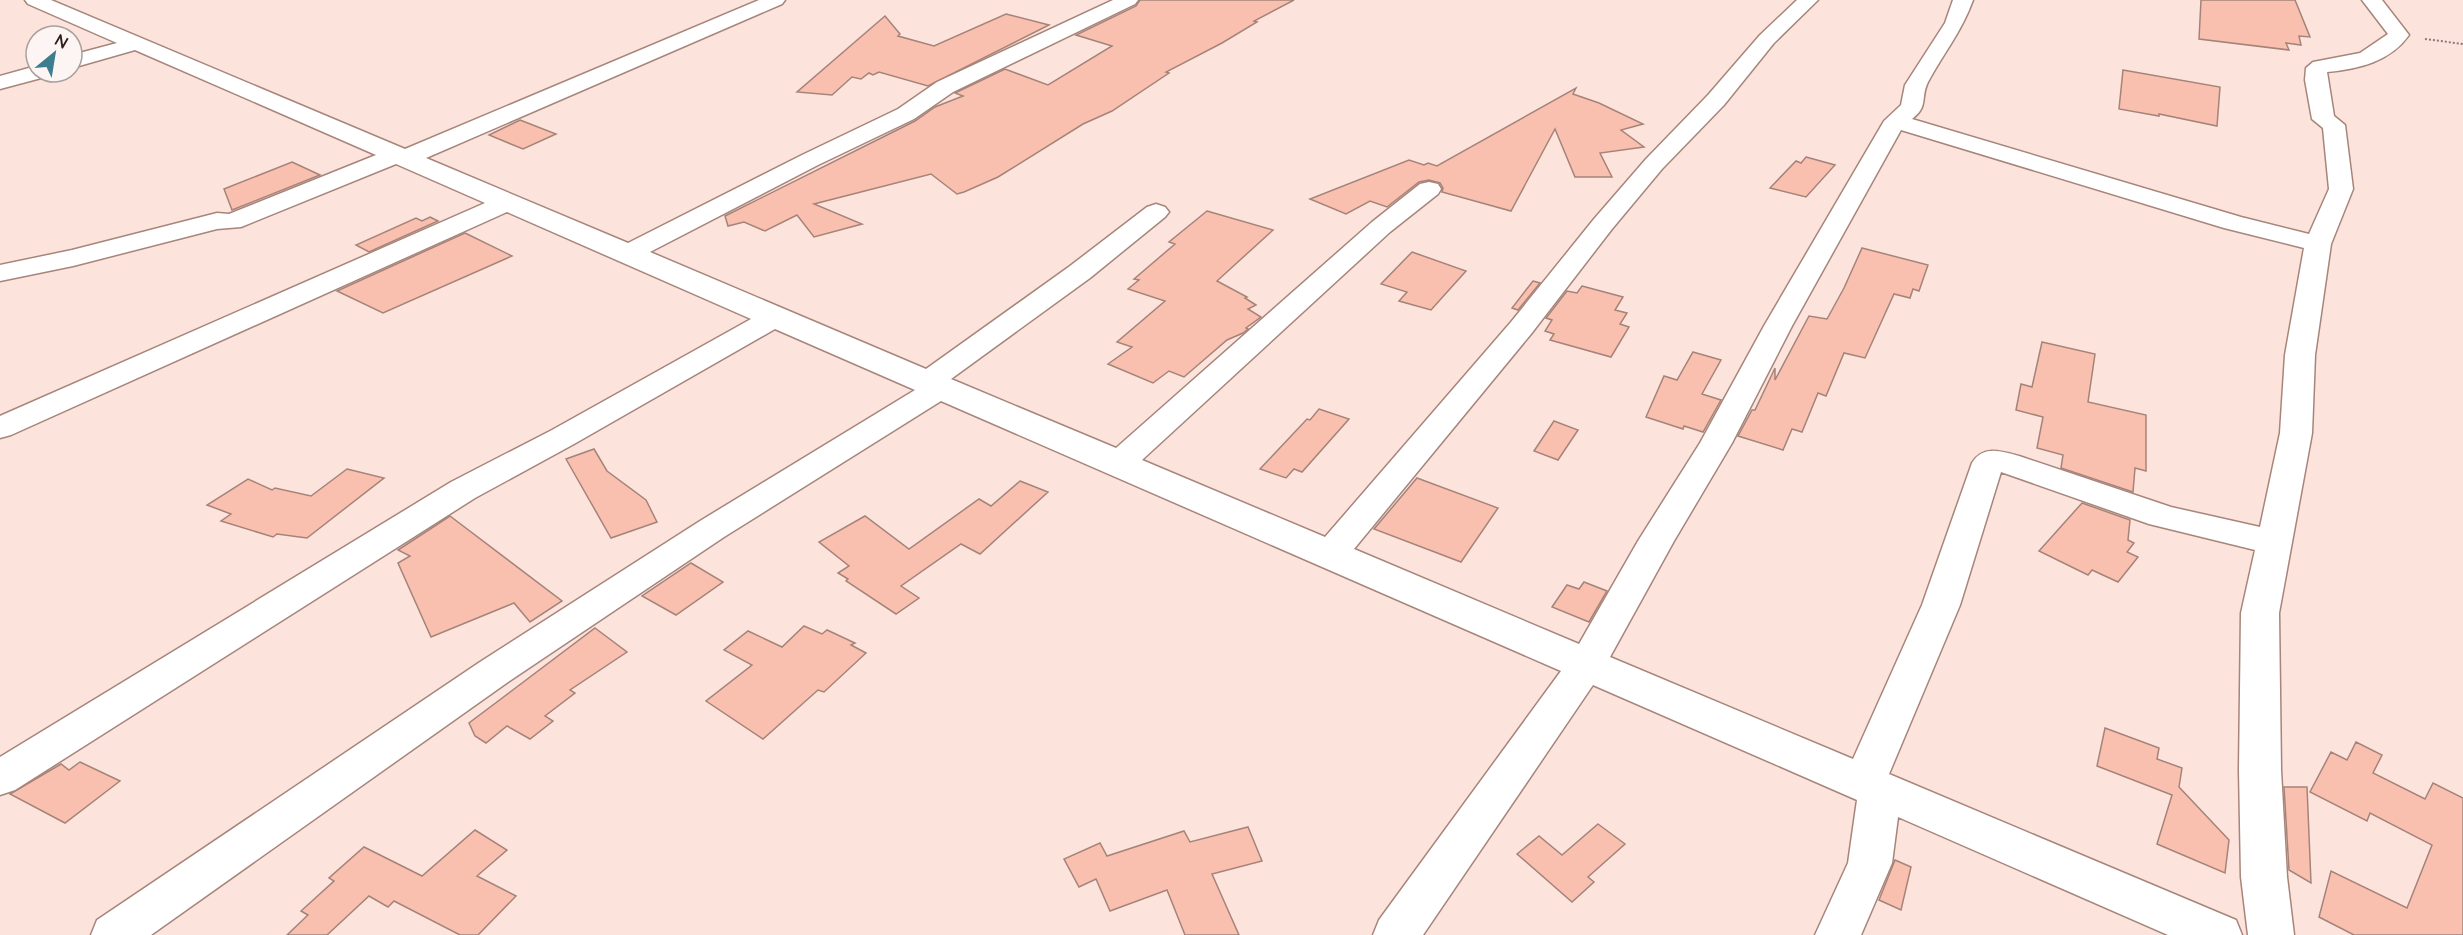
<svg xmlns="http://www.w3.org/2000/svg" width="2463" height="935" viewBox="0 0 2463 935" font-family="Lato,sans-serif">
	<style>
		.building { fill: #fac0af; stroke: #a68379; stroke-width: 1.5 }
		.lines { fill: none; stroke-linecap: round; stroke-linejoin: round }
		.minor-casing { stroke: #a7857a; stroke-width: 3 }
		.path { stroke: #8c7974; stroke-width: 2; stroke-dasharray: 2 2; stroke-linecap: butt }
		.minor { fill: #fff; fill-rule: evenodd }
	</style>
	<rect width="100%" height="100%" fill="#fce4dd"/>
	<g class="building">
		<polygon points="1140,0 1294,0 1254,21 1257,22 1222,43 1166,72 1169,73 1112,111 1083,124 998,177 964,192 957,194 931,174 814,204 862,224 814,237 797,215 765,231 744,222 728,226 725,216 915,121 935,107 963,96 955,93 1005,69 1048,85 1112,46 1076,35 1136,6"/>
		<polygon points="2201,0 2295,0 2310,37 2299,36 2301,45 2286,43 2289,50 2199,39"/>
		<polygon points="1006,14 1049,25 928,86 879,72 873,75 869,73 861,79 852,77 832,95 797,92 885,16 900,34 898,36 934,46"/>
		<polygon points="2123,70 2220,87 2217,126 2159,114 2159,116 2119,109"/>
		<polygon points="1576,88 1573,94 1599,103 1643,124 1621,130 1644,147 1600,153 1612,177 1575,177 1555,129 1511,211 1442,192 1443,188 1440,183 1429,180 1419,182 1387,207 1370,201 1346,214 1310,199 1409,160 1424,165 1428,163 1437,166"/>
		<polygon points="520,120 556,134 523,149 489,135"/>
		<polygon points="1806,157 1835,165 1806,197 1770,188 1796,161 1801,163"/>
		<polygon points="292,162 320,175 232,210 224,189"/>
		<polygon points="1207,211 1273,230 1217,281 1247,297 1245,298 1256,305 1248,309 1261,317 1246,328 1248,329 1243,333 1227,340 1184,377 1169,371 1153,383 1108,364 1132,347 1117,342 1165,301 1128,289 1139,280 1134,279 1175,244 1169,242"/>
		<polygon points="430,217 438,221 369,252 356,245 416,218 422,221"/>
		<polygon points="465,233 512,256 383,313 337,291"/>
		<polygon points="1862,248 1928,265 1919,291 1913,289 1910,298 1894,294 1865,358 1844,353 1826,396 1818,393 1802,432 1792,429 1783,450 1738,436 1752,410 1755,410 1775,368 1775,380 1809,316 1827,319 1844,288"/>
		<polygon points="1412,252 1466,271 1431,310 1399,301 1407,292 1381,284"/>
		<polygon points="1533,281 1540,283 1518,310 1512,308"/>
		<polygon points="1582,286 1623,297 1615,310 1627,313 1620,324 1629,327 1611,357 1550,340 1554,334 1545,331 1552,320 1546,318 1567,291 1577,293"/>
		<polygon points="2042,342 2095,354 2088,402 2146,415 2146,471 2135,468 2133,492 2061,468 2063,455 2037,448 2043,417 2016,410 2021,384 2032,387"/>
		<polygon points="1693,352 1721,360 1702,394 1721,400 1703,432 1684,426 1683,429 1646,417 1664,376 1677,380"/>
		<polygon points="1319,409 1349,419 1302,472 1294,469 1286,478 1260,469 1307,419 1310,420"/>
		<polygon points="1554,421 1578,430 1558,460 1534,451"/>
		<polygon points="594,449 607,471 646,500 657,522 611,538 566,459"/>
		<polygon points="347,469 384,478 307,538 277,534 273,537 221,521 231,514 207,505 248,479 272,490 275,488 311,496"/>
		<polygon points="1417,478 1498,508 1461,562 1374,529"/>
		<polygon points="1020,481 1048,492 980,554 961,544 901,586 919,598 896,614 846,581 848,579 838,573 849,566 819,542 865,516 909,549 979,499 991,506"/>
		<polygon points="2082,503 2130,520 2128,540 2134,543 2127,552 2138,557 2118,582 2092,570 2088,575 2039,551"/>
		<polygon points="450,516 562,601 530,622 514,603 431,637 398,563 410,556 398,550"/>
		<polygon points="691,563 723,582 676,615 642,596"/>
		<polygon points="1584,582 1607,591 1589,622 1552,607 1567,585 1579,589"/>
		<polygon points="804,626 822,634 827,630 855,643 851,645 866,653 824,692 818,690 763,739 706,701 752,665 724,650 748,631 782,647"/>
		<polygon points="595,628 627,652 570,690 575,693 545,716 553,721 530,739 507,726 486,743 475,736 469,723"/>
		<polygon points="2105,728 2159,748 2157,759 2182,768 2179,787 2229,840 2225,873 2157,844 2172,795 2097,766"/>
		<polygon points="2356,742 2382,755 2373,773 2425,799 2433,783 2463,798 2463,935 2354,935 2319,917 2331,871 2407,908 2432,845 2370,813 2367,821 2310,792 2331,752 2347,760"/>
		<polygon points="80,762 120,781 65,823 10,794 61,764 69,770"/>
		<polygon points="2284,787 2307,787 2311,883 2289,870"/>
		<polygon points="1598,824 1625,844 1588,877 1594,882 1572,902 1517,854 1539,836 1562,855"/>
		<polygon points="1248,827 1262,861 1212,874 1239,935 1185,935 1167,890 1110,911 1096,879 1079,887 1064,859 1100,843 1107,856 1184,831 1190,842"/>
		<polygon points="475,830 507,850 477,876 516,896 478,935 460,935 394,901 388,907 369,896 327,935 287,935 308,915 301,911 334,881 329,878 364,847 422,876"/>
		<polygon points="1895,860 1911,867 1901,910 1879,900"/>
	</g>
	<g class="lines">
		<g class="minor-casing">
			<g id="minor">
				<path d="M25 0H51L405 149 759 0H785L782 4 426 158 628 243 802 155 898 109 937 82 1113 0H1138L1135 4 953 92 914 119 818 165 650 252 926 369 1070 266 1147 207 1156 204 1165 207 1169 212 1165 217 1090 278 951 379 1116 448 1372 222 1420 184 1429 182 1438 184 1441 189 1438 194 1390 232 1142 460 1325 537 1511 322 1594 219 1646 159 1708 95 1760 35 1797 0H1818L1774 43 1724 105 1662 169 1612 229 1531 334 1354 549 1579 644 1638 541 1700 443 1764 326 1884 121 1901 105 1905 85 1945 23 1953 0H1973C1962 31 1943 54 1928 82 1920 98 1929 106 1912 119L2241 217 2309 234 2329 189 2323 128 2312 119 2305 80 2306 68 2313 62 2360 53 2388 34 2362 0H2382L2409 35C2390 62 2358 69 2327 72L2334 116 2345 125 2353 189 2331 244 2315 355 2312 433 2279 613 2281 770 2287 877 2294 935H2248L2241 877 2239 770 2241 613 2255 550 2149 524 2001 472 1960 605 1889 774 2236 920 2242 935H2168L1898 817 1892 863 1861 935H1815L1848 863 1857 800 1593 685 1423 935H1373L1379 920 1561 671 941 401 724 537 508 682 151 935H91L97 920 480 662 700 521 915 390 775 329 574 444 475 498 15 790 0 795V757L451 482 552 430 751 319 507 212 11 435 0 438V416L485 203 396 164 241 227 217 229 73 266 0 281V265L72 250 217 213 229 214 376 155 135 50 72 68V55L117 43 28 4ZM1901 130 2224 228 2304 248 2285 355 2280 433 2260 527 2171 507 2019 456C2001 451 1983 445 1972 463L1922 605 1853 759 1610 657 1674 541 1732 443 1792 326Z"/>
				<polygon points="36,66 36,72 48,72 45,77 0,89 0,76"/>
			</g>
		</g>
		<polyline class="path" points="2425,39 2463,44"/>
		<use href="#minor" class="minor"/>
	</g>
	<g transform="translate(54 54) rotate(30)"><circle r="28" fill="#fdf5f3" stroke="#a99f9c" stroke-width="1.5"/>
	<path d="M0-4.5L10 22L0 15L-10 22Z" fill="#3c7e8f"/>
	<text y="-9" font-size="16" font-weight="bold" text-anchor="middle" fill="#2b1d19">N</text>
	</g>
</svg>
